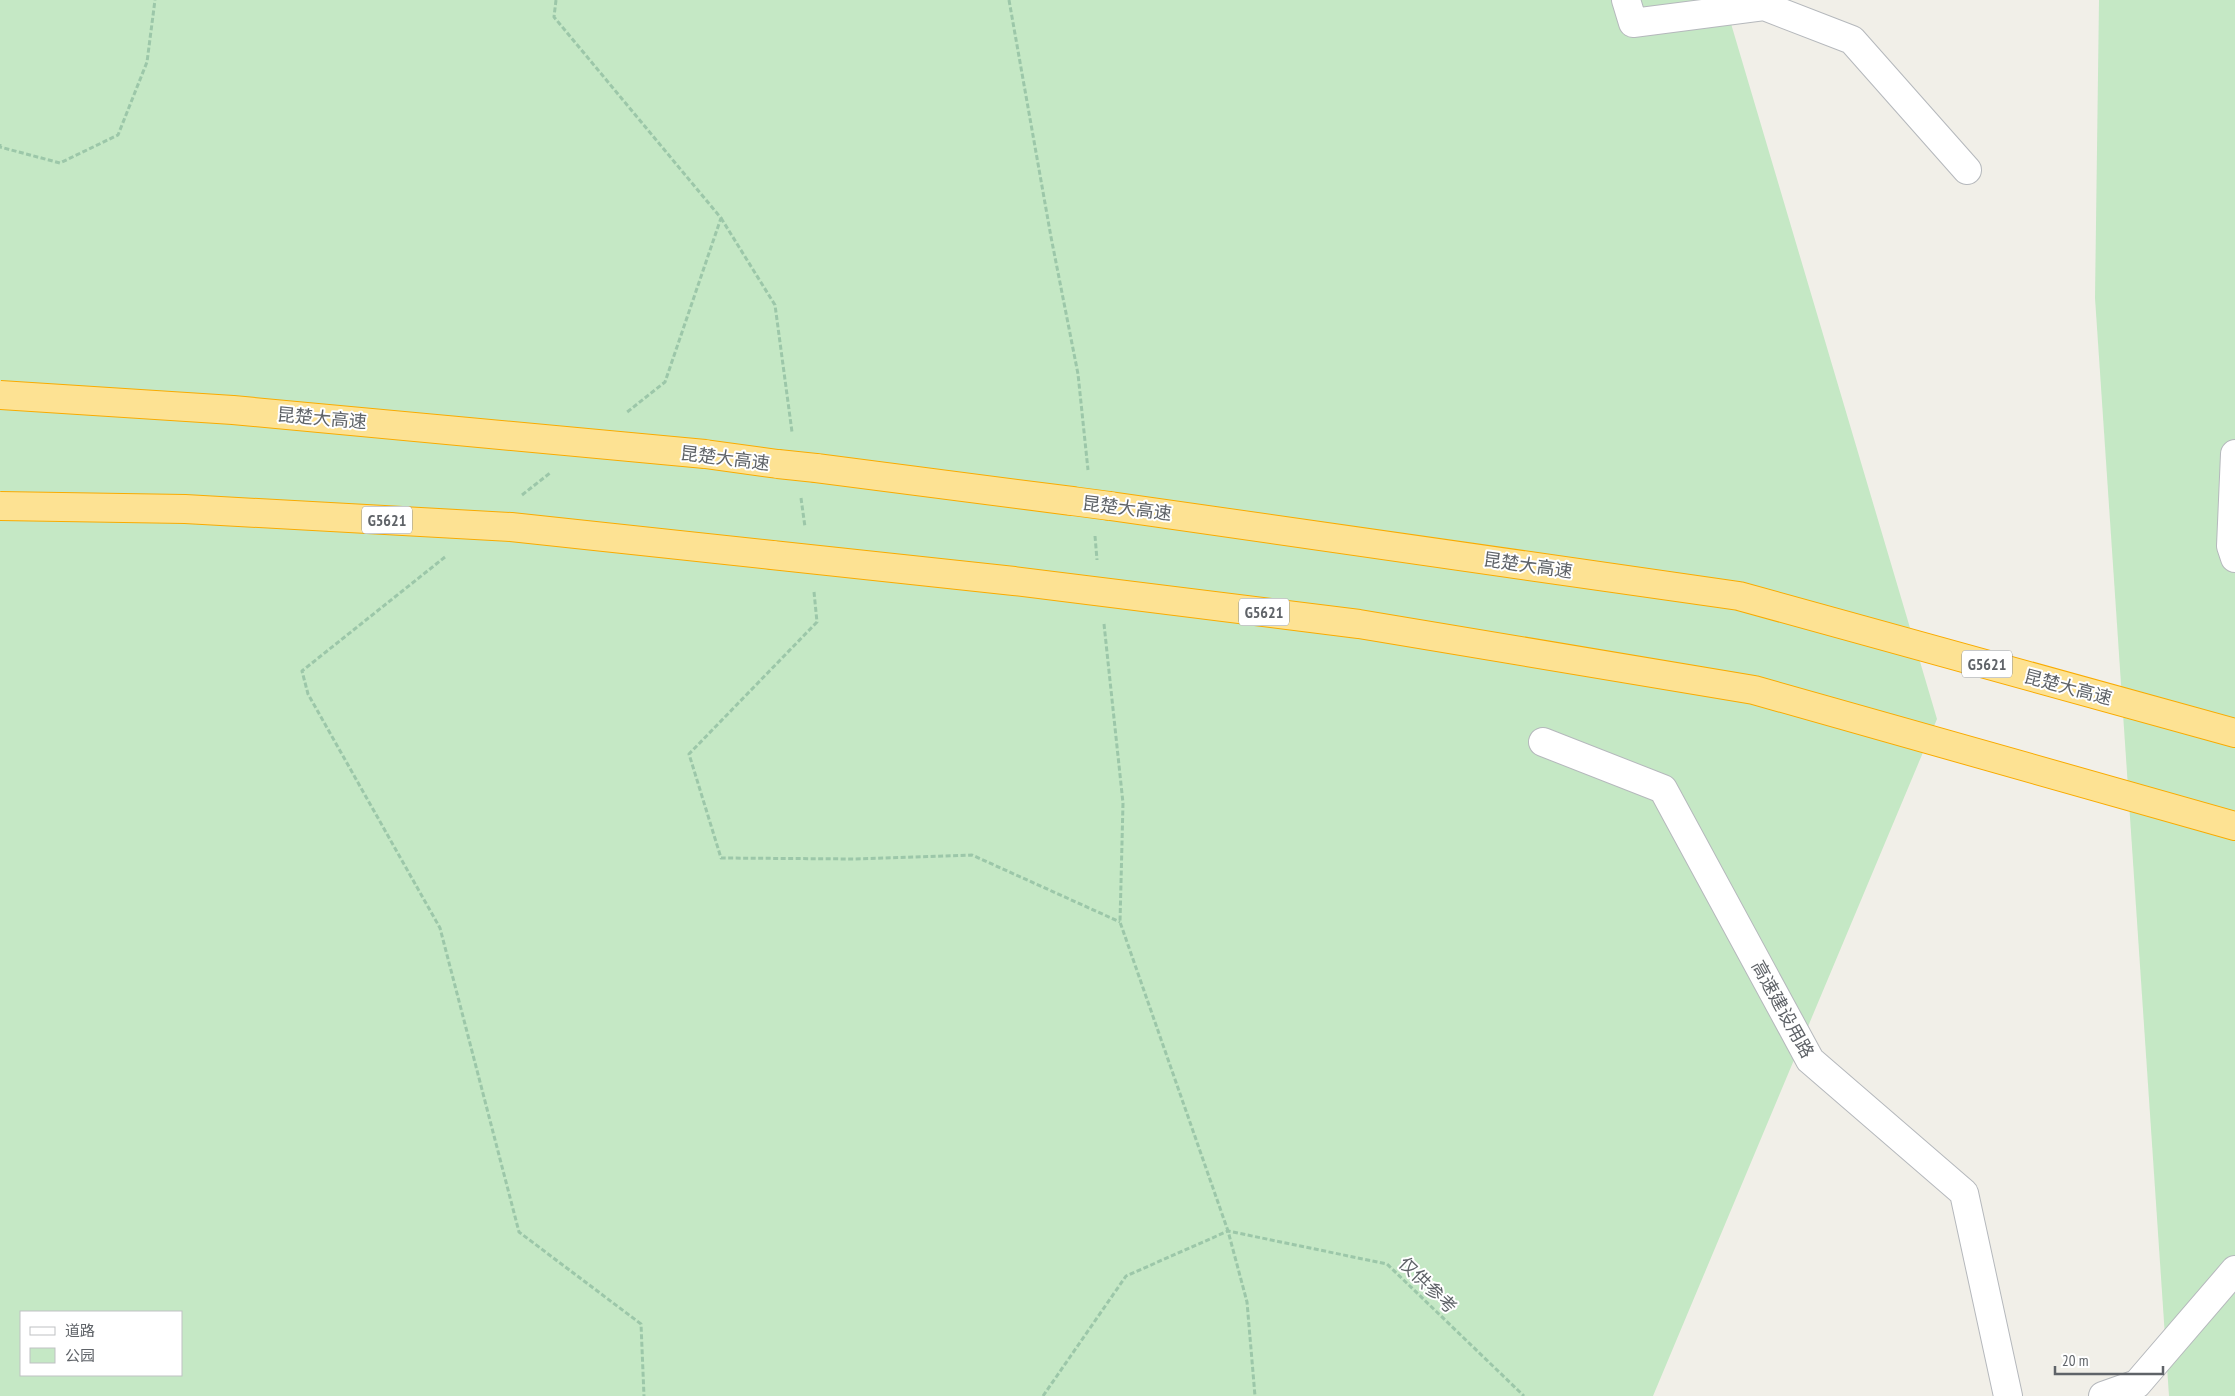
<svg xmlns="http://www.w3.org/2000/svg" width="2235" height="1396" viewBox="0 0 2235 1396" font-family="'PT Sans Narrow','Noto Sans SC',sans-serif">
	<style>
		.green { fill: #c5e8c5; fill-rule: evenodd }
		.lines { fill: none; stroke-linecap: round; stroke-linejoin: round }
		.minor-casing { stroke: #b5b8bc; stroke-width: 30 }
		.highway-casing { stroke: #f9ab00; stroke-width: 30 }
		.path { stroke: #9cc7a9; stroke-width: 3; stroke-dasharray: 5 2.5; stroke-linecap: butt }
		.minor { stroke: #fff; stroke-width: 28 }
		.highway { stroke: #fde293; stroke-width: 28 }
		.highway-bridge-casing { stroke: #f9ab00; stroke-width: 30; stroke-linecap: butt }
		.highway-bridge { stroke: #fde293; stroke-width: 28 }
		.labels { text-anchor: middle; dominant-baseline: central; stroke-width: 4; stroke-linejoin: round; paint-order: stroke }
		.shield { fill: #fff; stroke: #8f9295; stroke-width: 1 }
		.shield-label { font-size: 16px; font-weight: bold; fill: #5f6368 }
		.street-label { font-size: 18px; fill: #5f6368; stroke: #fff }
	</style>
	<rect width="100%" height="100%" fill="#f1efe8"/>
	<g class="green">
		<path d="M0 0H1724L1937 719 1653 1396H0ZM21 1312H181V1375H21Z"/>
		<polygon points="2099,0 2235,0 2235,1396 2169,1396 2095,298"/>
	</g>
	<g class="lines">
		<g class="minor-casing">
			<g id="minor">
				<polyline points="1626,0 1633,23 1764,6 1852,40 1967,170"/>
				<polyline points="2235,454 2231,546 2235,558"/>
				<polyline points="1543,742 1663,789 1810,1060 1964,1193 2008,1396"/>
				<polyline points="2103,1396 2137,1384 2235,1270"/>
			</g>
		</g>
		<g class="highway-casing">
			<g id="highway">
				<polyline points="705,454 778,464"/>
				<polyline points="816,468 1072,501"/>
				<polyline points="1110,506 1739,596 2235,733"/>
				<polyline points="772,555 1014,581 1359,624 1754,690 2235,826"/>
			</g>
		</g>
		<g class="path">
			<polyline points="556,0 554,17 721,218 665,382 626,413"/>
			<polyline points="1009,0 1051,237 1078,374 1088,470"/>
			<polyline points="0,144 0,147 60,163 118,135 147,62 155,0"/>
			<polyline points="721,218 775,305 792,432"/>
			<polyline points="522,495 550,473"/>
			<polyline points="801,498 805,527"/>
			<polyline points="1095,536 1097,560"/>
			<polyline points="445,557 302,671 308,694 440,928 519,1232 641,1324 644,1396"/>
			<polyline points="814,592 817,622 689,754 721,858 855,859 972,855 1120,922"/>
			<polyline points="1104,624 1123,803 1120,922 1228,1231 1247,1302 1255,1396"/>
			<polyline points="1043,1396 1126,1276 1228,1231 1387,1264 1524,1396"/>
		</g>
		<use href="#minor" class="minor"/>
		<use href="#highway" class="highway"/>
		<g class="highway-bridge-casing">
			<g id="highway-bridge">
				<polyline points="0,395 233,410 705,454"/>
				<polyline points="778,464 816,468"/>
				<polyline points="1072,501 1110,506"/>
				<polyline points="0,506 185,509 511,527 772,555"/>
			</g>
		</g>
		<use href="#highway-bridge" class="highway-bridge"/>
	</g>
	<g class="labels">
		<g class="shield">
			<rect x="362" y="506.5" width="50" height="27" rx="4"/>
			<rect x="1239" y="598.5" width="50" height="27" rx="4"/>
			<rect x="1962" y="650.5" width="50" height="27" rx="4"/>
		</g>
		<g class="shield-label">
			<text x="387" y="520">G5621</text>
			<text x="1264" y="612">G5621</text>
			<text x="1987" y="664">G5621</text>
		</g>
		<g class="street-label">
			<text transform="translate(322 418) rotate(5)">昆楚大高速</text>
			<text transform="translate(725 458) rotate(7)">昆楚大高速</text>
			<text transform="translate(1127 508) rotate(7)">昆楚大高速</text>
			<text transform="translate(1528 565) rotate(8)">昆楚大高速</text>
			<text transform="translate(2068 687) rotate(15)">昆楚大高速</text>
			<text transform="translate(1783 1009) rotate(61)">高速建设用路</text>
			<text transform="translate(1428 1285) rotate(44)">仅供参考</text>
		</g>
	</g>
	<rect x="20" y="1311" width="162" height="65" fill="#ffffff" stroke="#bfc1c3"/>
	<rect x="30" y="1327" width="25" height="8" fill="#ffffff" stroke="#bfc1c3"/>
	<text x="65" y="1336" font-size="15" fill="#5f6368">道路</text>
	<rect x="30" y="1348" width="25" height="15" fill="#c5e8c5" stroke="#bfc1c3"/>
	<text x="65" y="1361" font-size="15" fill="#5f6368">公园</text>
	<path d="M2055 1366v8h108v-8" fill="none" stroke="#5f6368" stroke-width="2.5"/>
	<text x="2062" y="1366" font-size="15" fill="#5f6368" stroke="#ffffff" stroke-width="4" paint-order="stroke">20 m</text>
</svg>
